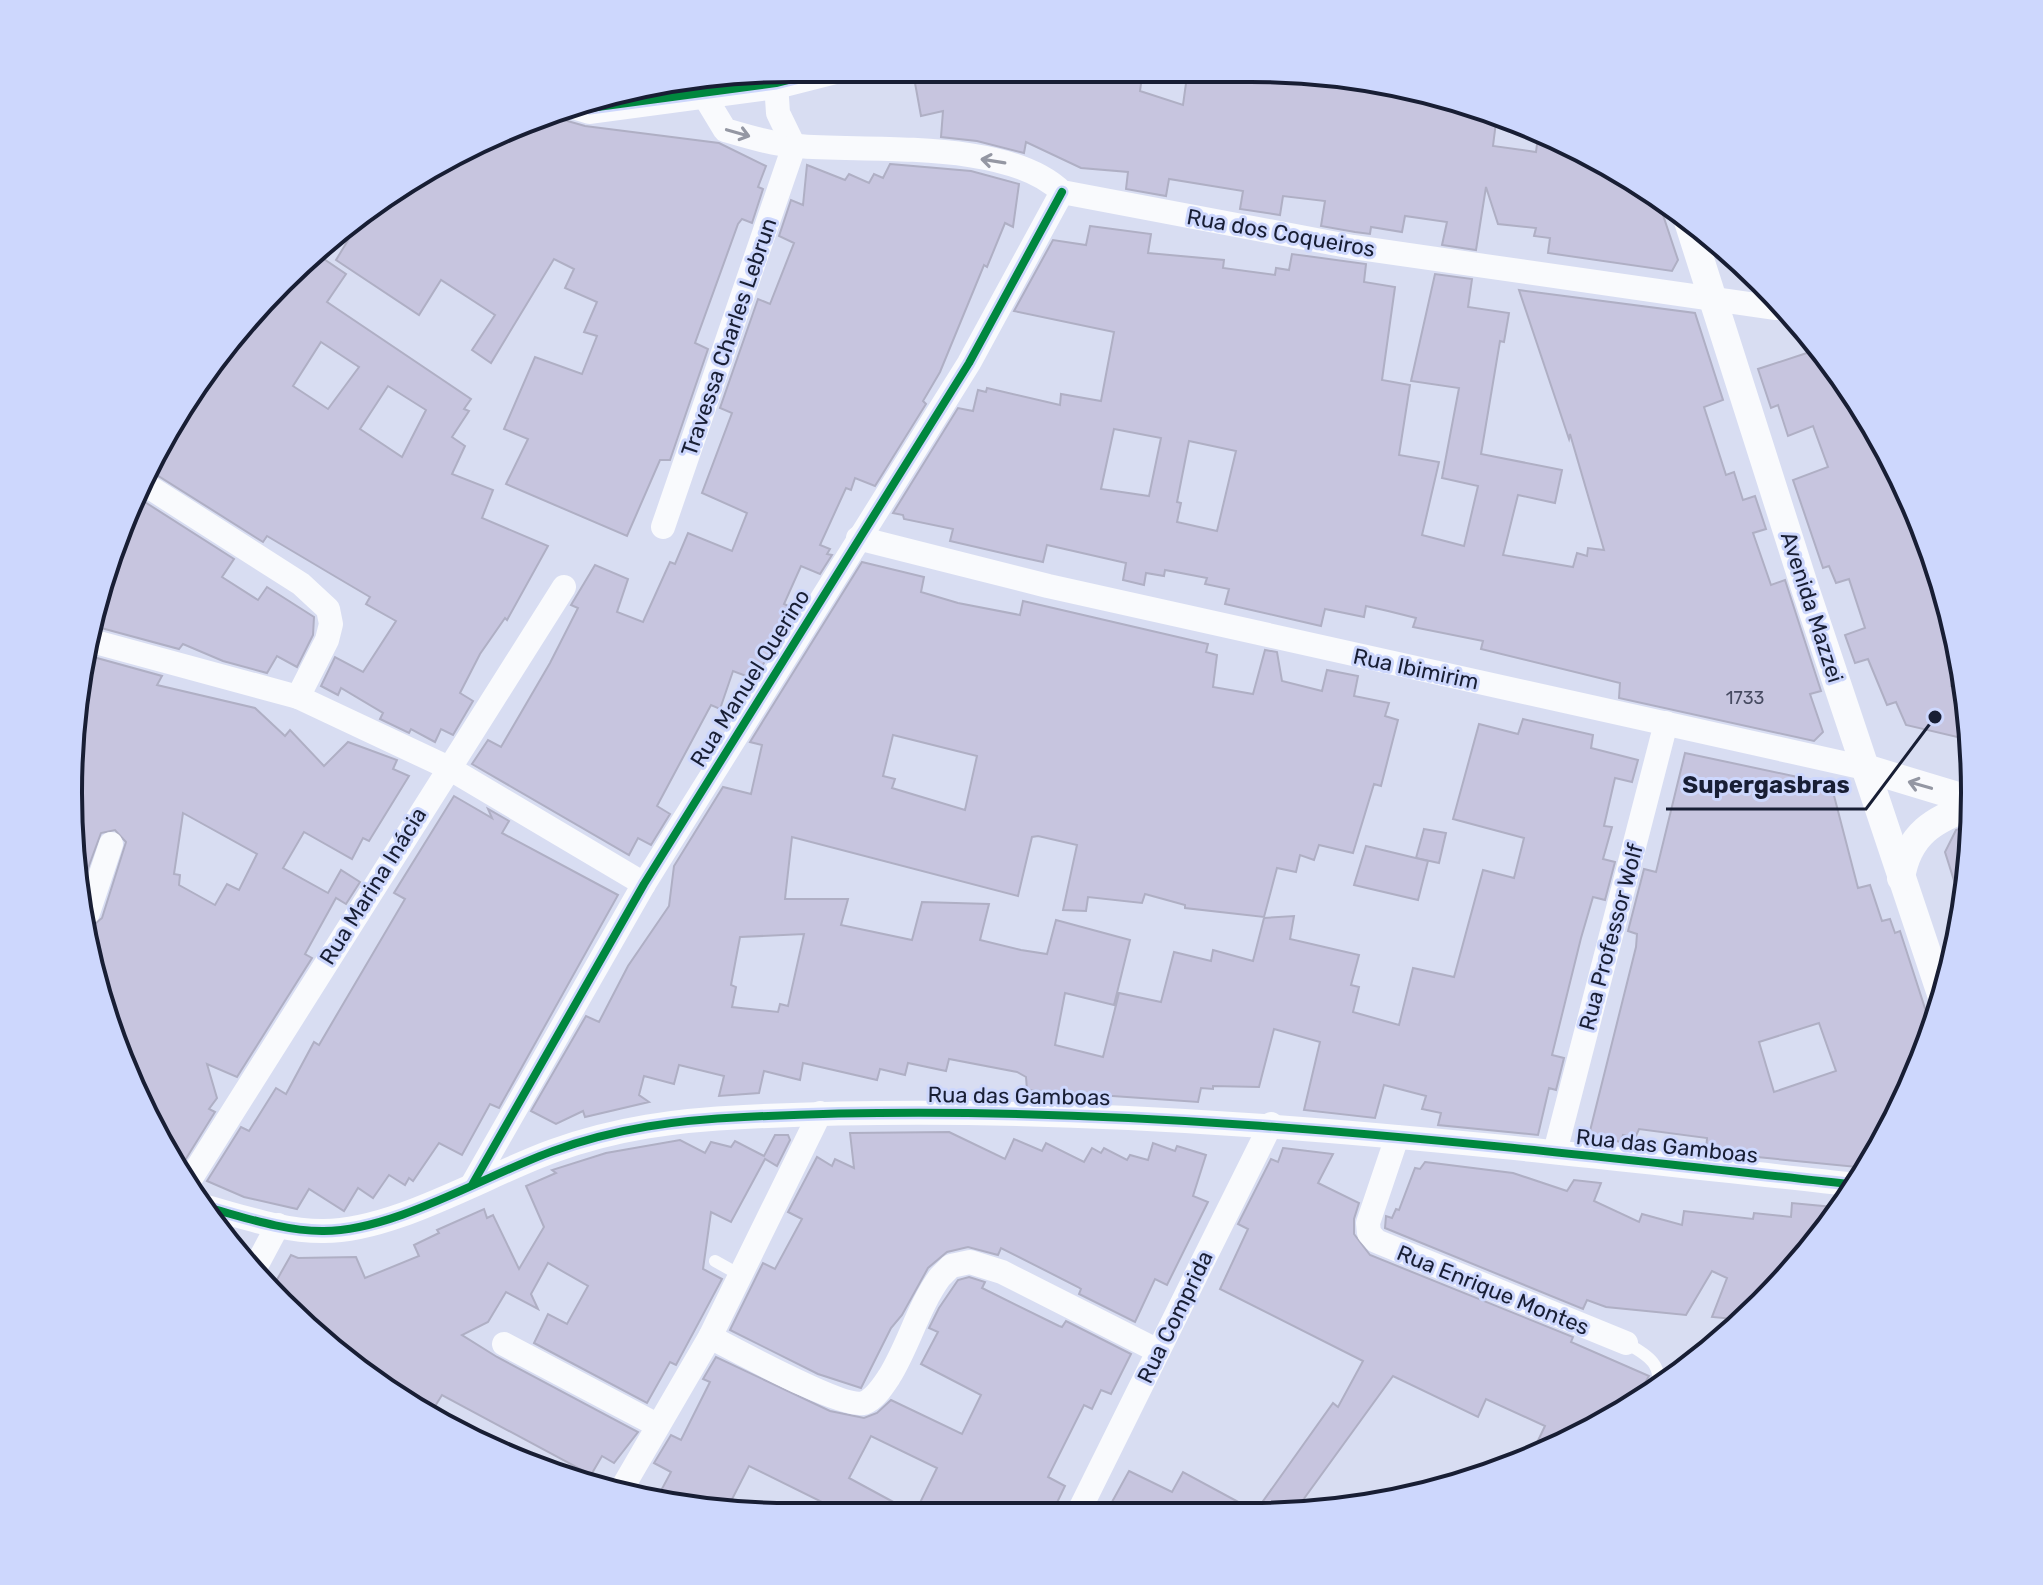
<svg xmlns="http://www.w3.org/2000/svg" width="2043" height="1585" viewBox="0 0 2043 1585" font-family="Rubik,sans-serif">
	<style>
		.building { fill: #c7c5df; stroke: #afafc4; stroke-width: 2; fill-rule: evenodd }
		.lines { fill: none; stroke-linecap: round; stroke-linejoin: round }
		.service { stroke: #f9fafd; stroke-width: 12 }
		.minor { stroke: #f9fafd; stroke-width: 24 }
		.tertiary { stroke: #f9fafd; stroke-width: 28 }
		.secondary { stroke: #f9fafd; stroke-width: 32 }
		.cycleway-casing { stroke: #cdd7fd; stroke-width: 13 }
		.cycleway { stroke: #00873e; stroke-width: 8 }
		.oneway { stroke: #9497a3 }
		.labels { text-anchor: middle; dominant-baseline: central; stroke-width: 6; stroke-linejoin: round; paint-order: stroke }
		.number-label { font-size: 18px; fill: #464a60 }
		.street-label { font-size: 22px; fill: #181e34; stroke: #cdd7fd }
		.rim { fill: none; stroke: #181e34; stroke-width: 4 }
		.leader { fill: none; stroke: #181e34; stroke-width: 3 }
		.callout-dot { fill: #181e34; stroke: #cdd7fd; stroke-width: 3 }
		.callout-label { font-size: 24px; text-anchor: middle; font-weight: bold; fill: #181e34; stroke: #cdd7fd; stroke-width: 6; stroke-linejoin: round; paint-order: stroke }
	</style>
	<rect width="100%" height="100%" fill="#d8ddf2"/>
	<g class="building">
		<polygon points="976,69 989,69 991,78 1024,69 1087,69 1142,76 1140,91 1183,105 1188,69 1297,70 1483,106 1497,114 1493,146 1536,152 1538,136 1658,200 1678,260 1672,271 1548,253 1550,238 1534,236 1536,228 1498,224 1486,187 1476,250 1442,245 1447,222 1405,216 1402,232 1371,227 1370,234 1355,232 1321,226 1325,201 1283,196 1280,215 1240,209 1243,191 1169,179 1166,196 1126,189 1128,172 1081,168 1026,142 1024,153 977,141 941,137 943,111 921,116 915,83"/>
		<polygon points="550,116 585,126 719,143 766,166 758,187 763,189 752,223 742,219 738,224 695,343 708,349 670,460 660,460 627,536 506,484 528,439 504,429 535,357 582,374 597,336 584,332 597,302 565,288 574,269 554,259 491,363 472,350 495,315 441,280 419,315 336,260 361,219 430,165"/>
		<polygon points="890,164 971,171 1019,184 1013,227 1005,223 987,267 984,265 940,372 923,401 926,404 875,486 855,478 851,490 846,488 820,545 830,549 827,554 832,555 820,574 801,566 784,604 797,610 754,679 733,671 720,709 711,705 657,806 670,814 651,845 638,838 629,855 472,764 488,740 501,747 550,663 578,608 571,605 595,565 628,579 617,612 643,622 670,562 675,564 688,533 732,551 747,513 702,493 732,413 720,408 758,299 770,304 794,243 779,236 791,200 803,205 807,165 845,180 849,174 869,183 874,174 883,178"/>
		<path d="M1090 226 1151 234 1148 253 1224 260 1223 268 1275 275 1276 268 1289 270 1292 254 1366 264 1364 282 1395 287 1382 380 1410 385 1399 455 1439 462 1422 535 1464 546 1478 486 1442 478 1459 388 1411 381 1435 274 1472 279 1468 307 1509 313 1504 342 1500 341 1481 454 1562 470 1555 503 1518 495 1503 555 1573 567 1577 553 1587 556 1588 548 1604 550 1570 434 1569 439 1519 290 1695 313 1723 400 1704 407 1726 475 1734 472 1743 500 1755 496 1766 529 1753 533 1771 585 1785 580 1821 691 1810 694 1823 732 1814 741 1619 698 1620 683 1481 649 1483 641 1413 627 1416 618 1388 611 1366 606 1364 617 1325 609 1321 626 1225 604 1229 589 1205 584 1207 578 1165 570 1164 576 1146 573 1144 585 1123 580 1126 563 1047 545 1043 562 1015 556 950 541 953 529 904 519 903 515 893 513 958 408 973 411 978 390 986 392 987 388 1060 405 1061 394 1101 401 1114 332 1014 311 1053 240 1086 245ZM1114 429 1161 438 1149 496 1101 489ZM1189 441 1236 451 1217 531 1177 522 1181 503 1177 502Z"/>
		<path d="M315 253 346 274 327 302 471 399 464 409 469 411 452 437 465 446 452 474 493 490 482 518 548 546 507 620 505 618 480 654 460 693 473 701 453 735 441 729 435 742 411 729 409 733 380 719 383 713 341 688 338 695 321 686 335 657 363 672 396 621 366 604 370 597 331 574 267 536 263 542 149 470 165 431 279 281ZM321 342 359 367 328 409 293 386ZM388 386 426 410 402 457 360 429Z"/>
		<polygon points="1816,350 1853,390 1920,516 1961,650 1951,686 1965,689 1970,740 1906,725 1896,702 1887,705 1868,659 1855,663 1845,635 1865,628 1849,579 1836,583 1829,566 1823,568 1793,480 1828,467 1813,426 1788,436 1778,405 1771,408 1758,369"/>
		<polygon points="137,497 234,559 222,577 258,600 267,587 314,617 313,635 297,667 277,656 267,673 223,661 183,644 179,649 90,625 93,605"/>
		<path d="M862 562 924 577 921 592 958 603 1020 615 1023 601 1208 644 1206 652 1217 655 1213 687 1253 694 1265 650 1277 652 1282 681 1322 691 1327 670 1358 676 1354 696 1389 703 1385 716 1398 720 1381 786 1374 784 1353 853 1319 845 1314 860 1300 855 1296 872 1277 868 1264 917 1185 908V905L1145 894 1142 903 1088 897 1086 911 1063 910 1077 845 1038 836 1032 837 1018 896 792 837 785 899H848L841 925 912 940 922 902 989 904 980 940 1021 950 1047 954 1056 920 1130 940 1114 1005 1065 993 1055 1045 1103 1057 1119 993 1161 1002 1174 952 1211 961 1213 950 1253 961 1264 918 1294 916 1290 939 1359 955 1351 985 1359 987 1353 1012 1399 1025 1413 968 1454 977 1483 870 1514 878 1524 838 1453 819 1479 724 1518 734 1523 719 1593 735 1591 748 1638 760 1632 782 1615 778 1604 826 1612 827 1603 859 1615 862 1605 900 1593 897 1581 938 1552 1055 1564 1058 1556 1090 1549 1088 1538 1135 1438 1125 1441 1113 1422 1109 1426 1096 1384 1085 1375 1118 1304 1110 1320 1042 1274 1029 1259 1087 1213 1086V1089L1201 1088 1198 1102 1027 1090 1026 1077 1017 1072 949 1059 946 1071 908 1063 905 1075 880 1069 877 1080 803 1063 800 1080 764 1071 759 1093 719 1096 724 1076 679 1065 674 1084 644 1076 639 1095 649 1102 585 1117 583 1111 556 1124 531 1111 586 1016 599 1022 628 966 669 906 674 866 723 787 751 794 762 745 750 742ZM893 735 977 756 965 810 892 788 895 779 883 776ZM804 934 788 1006 780 1004 778 1012 732 1007 736 987 731 985 740 937Z"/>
		<path d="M86 655 162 676 157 685 255 708 285 736 290 730 324 766 348 742 397 760 393 769 409 776 369 841 363 838 352 859 304 832 283 868 328 893 341 870 360 882 346 904 336 898 305 954 312 958 237 1077 207 1064 217 1098 209 1109 215 1112 179 1170 106 1025 90 928 102 918 126 842 115 830 101 833 83 882 68 792ZM183 813 257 854 239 890 227 884 215 905 179 885 180 875 174 874Z"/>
		<path d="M1685 753 1831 784 1858 888 1870 885 1882 921 1890 919 1895 933 1900 931 1932 1030 1930 1035 1920 1039 1925 1054 1920 1070 1867 1168 1706 1152 1707 1138 1639 1129 1635 1138 1623 1135 1621 1142 1589 1135 1636 947 1637 934 1628 931 1644 869 1656 872ZM1819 1023 1836 1071 1774 1092 1759 1042Z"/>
		<polygon points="454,796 492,818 488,809 509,821 502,833 618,895 499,1108 490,1104 462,1155 439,1143 413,1181 409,1178 405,1185 389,1175 373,1198 358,1188 344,1211 309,1189 297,1209 244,1197 207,1181 241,1127 249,1131 276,1088 286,1094 314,1042 319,1045 405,899 394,893"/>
		<polygon points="1972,824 1969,858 1963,909 1945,852 1956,830"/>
		<polygon points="1424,829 1446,833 1439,863 1416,858"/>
		<polygon points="1366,846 1428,861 1418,900 1354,885"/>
		<polygon points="949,1132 1005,1159 1014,1139 1042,1151 1046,1143 1084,1162 1092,1148 1101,1153 1104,1148 1127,1160 1130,1155 1148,1160 1153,1143 1175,1151 1177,1146 1206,1155 1193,1196 1208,1202 1167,1285 1155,1279 1135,1322 1079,1294 1081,1289 1078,1287 1001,1248 998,1255 968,1247 947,1252 928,1268 902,1315 891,1328 861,1388 818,1374 730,1330 763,1263 775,1269 802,1219 788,1212 817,1157 832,1166 835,1159 854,1168 850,1133"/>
		<polygon points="775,1135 788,1135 790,1140 777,1166 765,1159 731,1222 711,1212 703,1269 722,1279 676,1365 670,1362 647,1403 534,1343 548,1314 567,1324 588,1286 548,1263 531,1294 538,1309 506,1292 488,1322 462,1335 497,1357 638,1432 614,1463 602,1456 591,1475 442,1395 429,1416 405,1403 281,1305 270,1292 291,1255 298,1258 356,1257 365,1278 419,1256 414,1245 439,1233 437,1230 484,1209 487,1218 493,1215 519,1269 544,1227 526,1186 556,1173 552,1170 606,1153 680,1140 705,1153 711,1142 731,1147 735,1141 764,1156"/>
		<polygon points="1283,1148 1333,1154 1318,1183 1359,1203 1354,1219 1354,1234 1370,1255 1573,1337 1571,1342 1649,1376 1631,1406 1531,1455 1545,1426 1486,1399 1478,1417 1393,1376 1295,1511 1256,1511 1333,1403 1338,1407 1363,1361 1220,1289 1248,1229 1238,1224 1271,1159 1278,1162"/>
		<polygon points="1425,1162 1513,1173 1567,1191 1574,1180 1601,1183 1594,1201 1639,1222 1642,1214 1682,1225 1684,1211 1753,1219 1754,1213 1791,1217 1792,1203 1833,1207 1831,1222 1762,1305 1744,1320 1712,1317 1727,1278 1712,1271 1686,1315 1606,1307 1587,1300 1583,1309 1385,1228 1386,1216 1392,1218 1396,1209 1399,1210 1415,1168 1420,1169"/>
		<polygon points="969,1277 985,1282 982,1288 1059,1326 1062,1327 1066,1321 1131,1354 1111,1394 1101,1390 1092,1409 1084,1405 1048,1477 1065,1486 1053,1511 916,1511 937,1468 871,1436 849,1478 910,1511 840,1511 749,1466 726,1511 697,1511 656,1500 671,1472 654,1463 671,1435 681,1440 710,1382 703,1379 716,1357 830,1411 864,1418 877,1413 891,1400 962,1434 981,1395 921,1364 938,1332 929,1328 939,1308 958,1280"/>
		<polygon points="1129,1471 1172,1492 1183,1472 1255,1511 1107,1511"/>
	</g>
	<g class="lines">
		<g class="service">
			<polyline points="715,1261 740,1275"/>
			<path d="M1626 1343C1648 1355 1666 1366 1655 1393"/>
		</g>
		<g class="minor">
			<polyline points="776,83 778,113 794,146"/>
			<path d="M702 92 725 130C749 137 772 144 797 146 870 152 1008 139 1062 192L1353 247 1776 308"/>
			<polyline points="143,483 301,584 328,609 331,624 327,640 298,697"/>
			<polyline points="663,527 794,146"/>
			<polyline points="858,538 1048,586 1865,768"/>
			<polyline points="88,640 298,697 447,767 644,884"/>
			<polyline points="88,913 111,844"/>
			<polyline points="1397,1137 1368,1223 1369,1233 1376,1241 1626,1343"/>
			<polyline points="1555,1152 1666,723"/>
			<polyline points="472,1185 644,884 969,363 1062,192"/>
			<polyline points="186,1186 564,587"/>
			<path d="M198 1205C238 1215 281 1231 322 1231 393 1232 486 1175 553 1151 616 1128 678 1120 744 1117 1117 1098 1487 1145 1858 1185"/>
			<polyline points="253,1272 278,1225"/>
			<path d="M710 1337C736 1350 842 1409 864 1403 875 1399 883 1386 889 1377 909 1345 918 1307 940 1277L951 1266 970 1262 1002 1272 1158 1351"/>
			<polyline points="504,1344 657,1425"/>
			<polyline points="621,1490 710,1337 820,1113"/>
			<polyline points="1079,1511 1271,1124"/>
		</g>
		<g class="tertiary">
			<polyline points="1686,215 1805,588 1942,997"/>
			<polyline points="1865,768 1974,801"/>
			<path d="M1901 878C1908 834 1934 819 1974 805"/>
		</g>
		<polyline class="secondary" points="577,104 590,108 776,83 835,68"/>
		<g class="cycleway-casing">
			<g id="cycleway">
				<polyline points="577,104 590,108 776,83 835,68"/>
				<polyline points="472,1185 644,884 969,363 1062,192"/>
				<path d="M198 1205C238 1215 281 1231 322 1231 393 1232 486 1175 553 1151 616 1128 678 1120 744 1117 1117 1098 1487 1145 1858 1185"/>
			</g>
		</g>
		<use href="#cycleway" class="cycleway"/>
	</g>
	<defs><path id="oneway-shaft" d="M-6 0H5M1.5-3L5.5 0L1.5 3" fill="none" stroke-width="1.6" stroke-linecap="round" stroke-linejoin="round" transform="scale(2)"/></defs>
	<g class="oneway">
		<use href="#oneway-shaft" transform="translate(738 133) rotate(16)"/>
		<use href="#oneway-shaft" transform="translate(993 161) rotate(-171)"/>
		<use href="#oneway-shaft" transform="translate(1920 785) rotate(-164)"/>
	</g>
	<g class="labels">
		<g class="number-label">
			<text x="1745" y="698">1733</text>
		</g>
		<g class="street-label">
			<text transform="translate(1281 233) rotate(10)">Rua dos Coqueiros</text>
			<text transform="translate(729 337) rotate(-71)">Travessa Charles Lebrun</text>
			<text transform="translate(1812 607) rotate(72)">Avenida Mazzei</text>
			<text transform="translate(1416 669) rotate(12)">Rua Ibimirim</text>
			<text transform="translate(750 678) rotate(-58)">Rua Manuel Querino</text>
			<text transform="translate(373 886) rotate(-58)">Rua Marina Inácia</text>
			<text transform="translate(1611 937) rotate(-75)">Rua Professor Wolf</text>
			<text transform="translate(1019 1096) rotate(1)">Rua das Gamboas</text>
			<text transform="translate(1667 1146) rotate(6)">Rua das Gamboas</text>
			<text transform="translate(1493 1290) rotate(22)">Rua Enrique Montes</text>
			<text transform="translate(1175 1317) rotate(-64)">Rua Comprida</text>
		</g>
	</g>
	<path d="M0 0H2043V1585H0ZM792 82H1251A710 710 0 0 1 1961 792V793A710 710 0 0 1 1251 1503H792A710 710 0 0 1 82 793V792A710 710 0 0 1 792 82Z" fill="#cdd7fd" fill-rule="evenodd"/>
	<path class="rim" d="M792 82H1251A710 710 0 0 1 1961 792V793A710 710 0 0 1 1251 1503H792A710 710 0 0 1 82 793V792A710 710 0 0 1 792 82Z"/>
	<path class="leader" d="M1935 717L1866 809H1666"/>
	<circle class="callout-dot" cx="1935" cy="717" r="8"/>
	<g class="callout-label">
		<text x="1766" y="793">Supergasbras</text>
	</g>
</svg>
